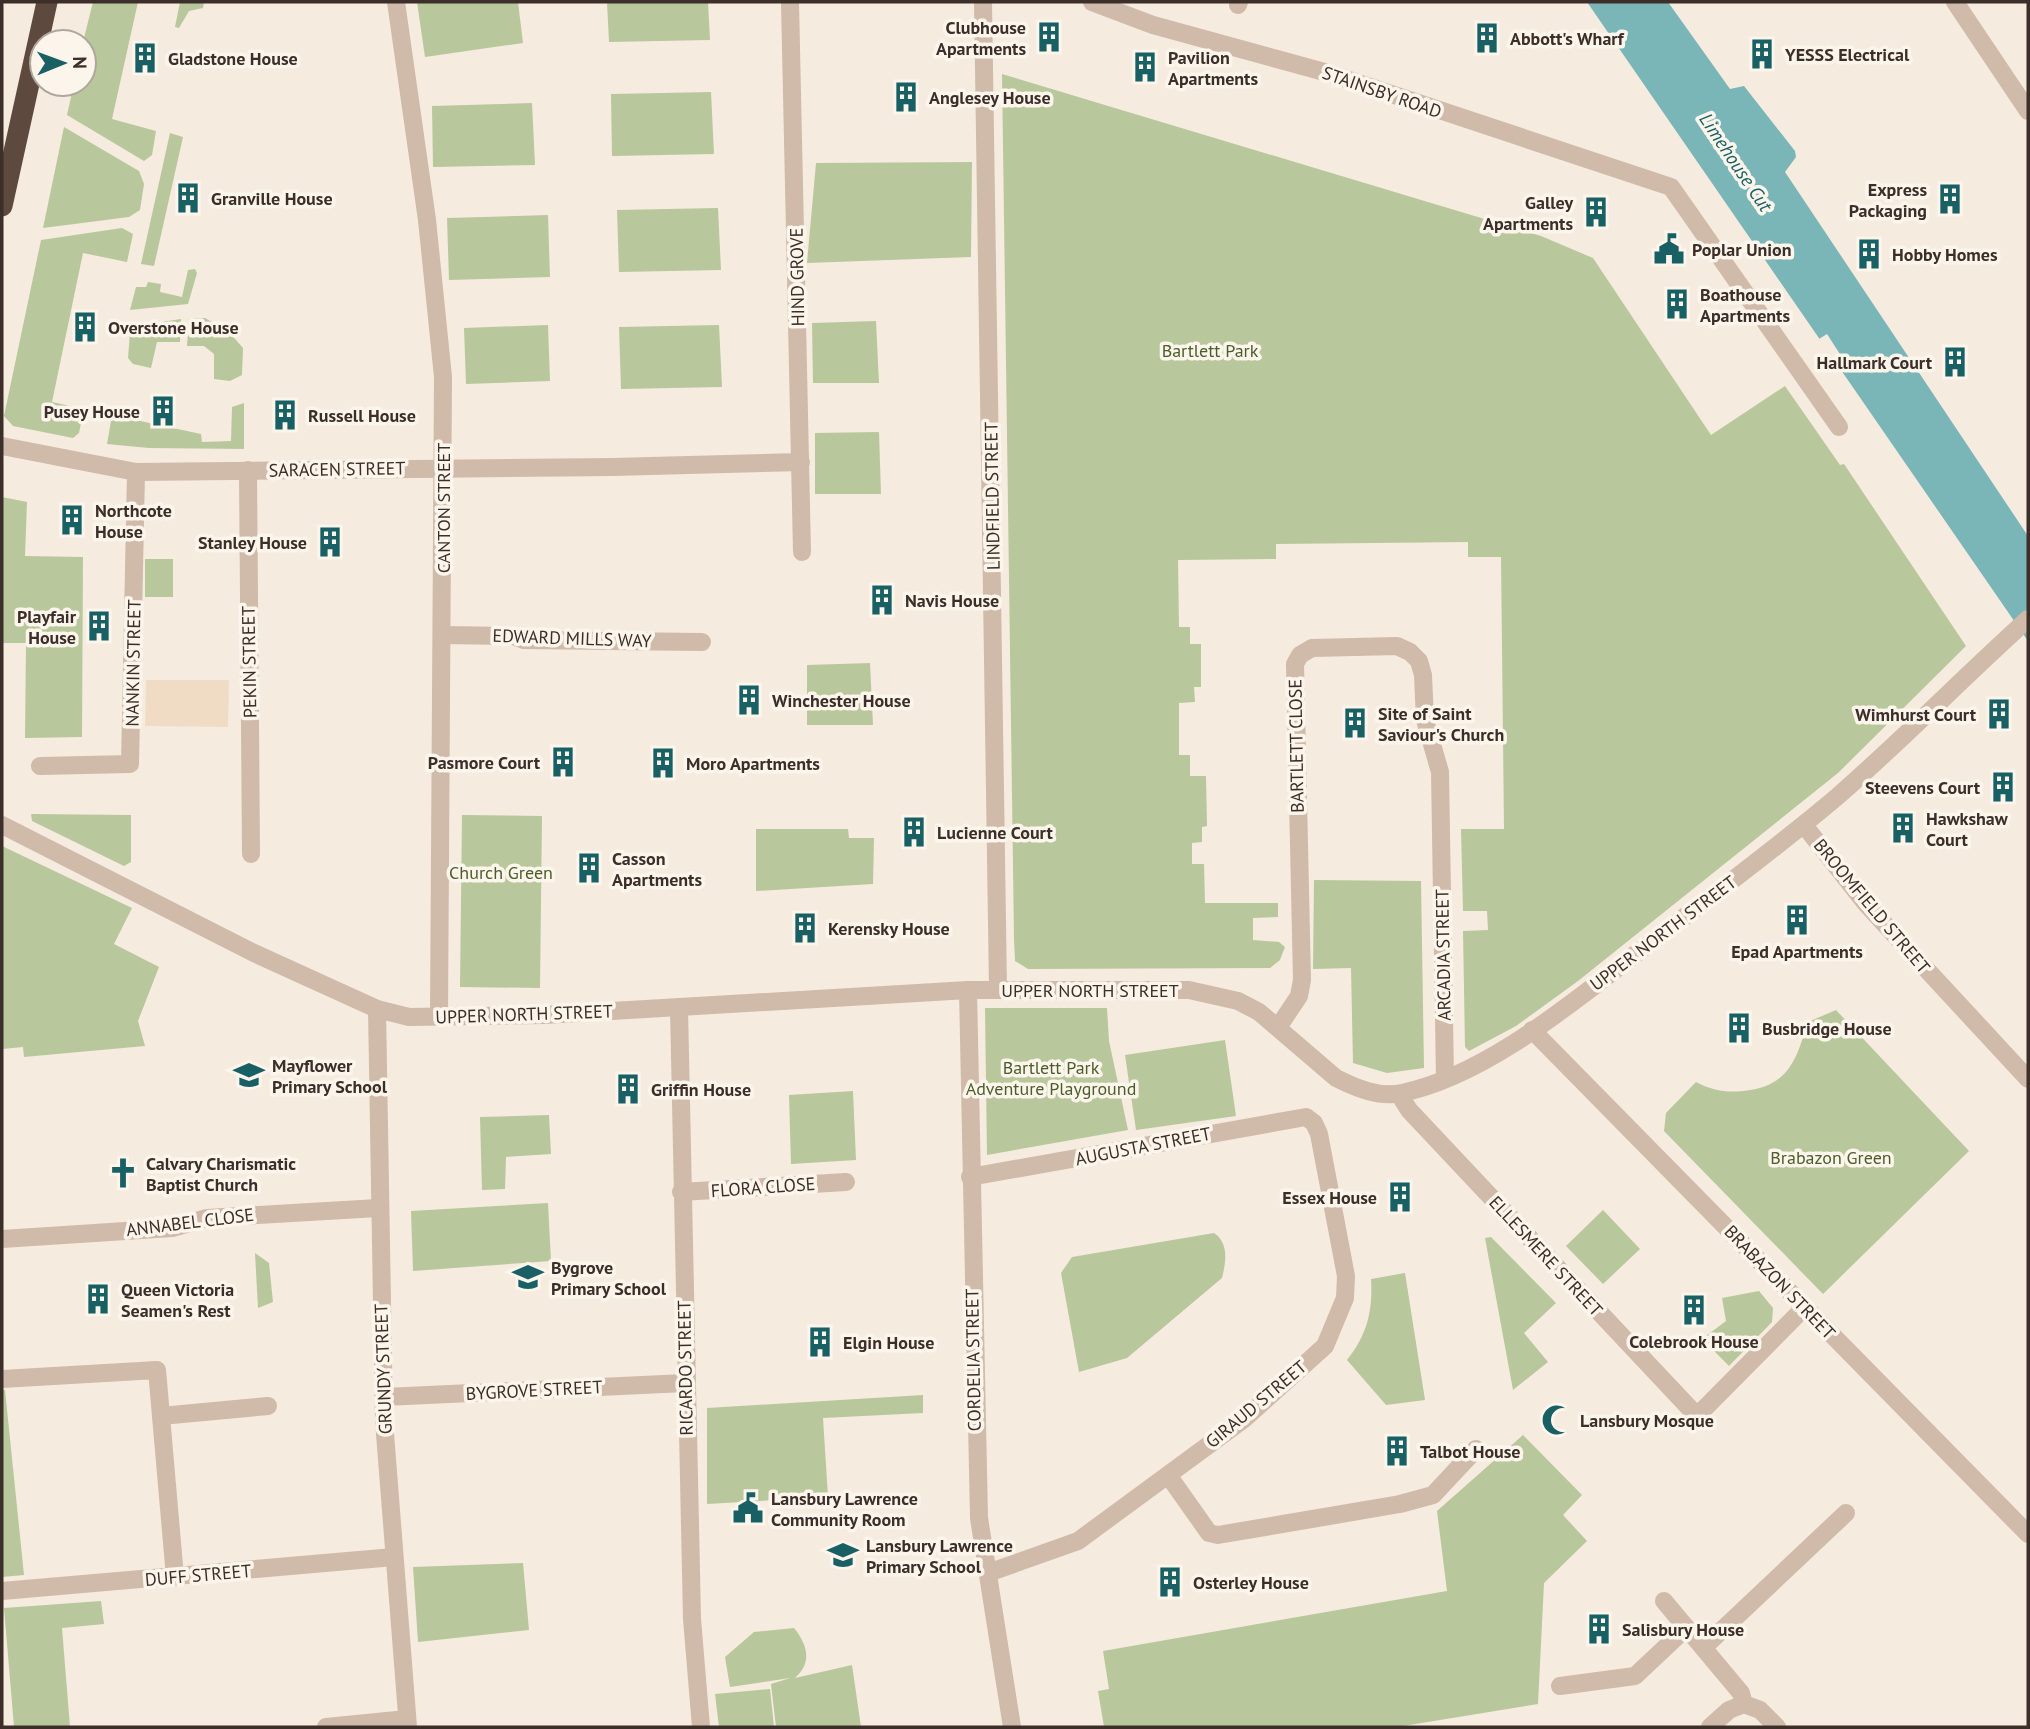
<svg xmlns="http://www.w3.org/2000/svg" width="2030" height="1729" viewBox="0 0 2030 1729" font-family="'PT Sans',sans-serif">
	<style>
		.green { fill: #b9c79c }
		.plaza { fill: #f0dcc4 }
		.water { fill: #7ab5b7 }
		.pier { fill: #f6ebdf }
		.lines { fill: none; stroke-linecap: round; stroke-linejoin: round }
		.minor { stroke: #d0baa9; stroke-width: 18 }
		.highway { stroke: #5e493f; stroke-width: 21 }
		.labels { text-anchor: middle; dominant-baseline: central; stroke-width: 7; stroke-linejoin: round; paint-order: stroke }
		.poi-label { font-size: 18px; font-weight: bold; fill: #3c2f29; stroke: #fcf5ec; text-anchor: start }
		.street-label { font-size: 18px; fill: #3c2f29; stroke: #fcf5ec }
		.park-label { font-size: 18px; fill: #4b5e2a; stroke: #fcf5ec }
		.water-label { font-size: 19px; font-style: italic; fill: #196064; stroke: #fcf5ec }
	</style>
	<rect width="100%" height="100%" fill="#f6ebdf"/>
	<g class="green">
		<polygon points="93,2 138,2 112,119 156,131 152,155 144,161 67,115 74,84 84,84 83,42"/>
		<polygon points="180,2 204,2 203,8 189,11 179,28 175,27"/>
		<polygon points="417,2 518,2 523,43 425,57"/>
		<polygon points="607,2 708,2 710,40 609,42"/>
		<polygon points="1002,74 1541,236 1593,258 1711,435 1785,386 1840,465 1844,464 1966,646 1838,773 1578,981 1516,1026 1469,1051 1465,1047 1463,931 1488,930 1487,911 1463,911 1461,829 1504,829 1501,557 1468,557 1468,542 1276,544 1276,559 1178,560 1179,627 1190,627 1190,644 1201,644 1201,687 1194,687 1195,702 1179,703 1179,755 1190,755 1190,776 1206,776 1207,826 1202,827 1202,842 1192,843 1192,864 1204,864 1205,903 1278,903 1278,917 1253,918 1253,940 1279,942 1285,947 1280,960 1270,968 1028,969 1015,961 1014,939"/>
		<polygon points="711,92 714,154 612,156 611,94"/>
		<polygon points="532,103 535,165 433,167 432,106"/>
		<polygon points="64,127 139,171 144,184 140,210 129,217 43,228"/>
		<polygon points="170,133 183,137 154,266 141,264"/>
		<polygon points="972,162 971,257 807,263 816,163"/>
		<polygon points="718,208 721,270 619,272 617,210"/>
		<polygon points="548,215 550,277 449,280 447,218"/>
		<polygon points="122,228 133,234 127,262 83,253 52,402 84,409 79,433 73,438 13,426 4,416 41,240"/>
		<polygon points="195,269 197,273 188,304 130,310 136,287 146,287 148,282 161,284 160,292 182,297 188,270"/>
		<polygon points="205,318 229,332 243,348 242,375 230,381 214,379 214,354 204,346 187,346 189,319"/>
		<polygon points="181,319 180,342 157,342 151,368 133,364 128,358 130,332 135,326"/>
		<polygon points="876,321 879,383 813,383 812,323"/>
		<polygon points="548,325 550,381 466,384 464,328"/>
		<polygon points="719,325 722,387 621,389 619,327"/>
		<polygon points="244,403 244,449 149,448 107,444 112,415 201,434 202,442 231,441 232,407"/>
		<polygon points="879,432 881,494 815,494 815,433"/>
		<polygon points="2,497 27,502 25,556 83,557 82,737 25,738 26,643 2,643"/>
		<rect x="145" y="559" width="28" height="38"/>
		<polygon points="870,663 873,725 807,725 807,665"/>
		<polygon points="31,814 131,815 131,862 124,866 32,821"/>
		<polygon points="462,815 542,816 540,988 460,987"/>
		<polygon points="756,829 848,829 849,838 874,838 873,884 756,891"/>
		<polygon points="2,846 132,908 114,944 159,967 138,1021 145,1046 24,1057 23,1047 2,1049"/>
		<polygon points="1314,880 1421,881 1424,1068 1387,1073 1353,1063 1351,968 1313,969"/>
		<polygon points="985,1008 1107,1008 1109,1041 1128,1130 987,1155"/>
		<path d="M1836 1010 1969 1151 1823 1294 1664 1131 1666 1113 1696 1082C1711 1090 1726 1093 1743 1091 1788 1087 1796 1061 1808 1022Z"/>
		<polygon points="1225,1040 1236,1116 1136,1130 1125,1055"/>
		<polygon points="853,1091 856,1160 791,1164 789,1095"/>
		<polygon points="549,1115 551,1154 506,1157 505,1189 482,1190 480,1117"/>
		<polygon points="548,1203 551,1261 413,1271 411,1211"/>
		<polygon points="1603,1210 1640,1249 1603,1284 1566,1246"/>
		<path d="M1214 1233C1229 1243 1226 1262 1222 1278L1127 1358 1079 1372 1061 1273 1072 1257Z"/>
		<polygon points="1491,1237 1556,1303 1524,1333 1548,1362 1513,1390 1485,1238"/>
		<polygon points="255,1253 269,1263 273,1302 258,1308"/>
		<path d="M1405 1273 1425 1400 1386 1405 1347 1360C1367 1335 1373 1311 1371 1279Z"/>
		<polygon points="1759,1291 1773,1308 1772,1322 1729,1366 1702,1339 1726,1321 1722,1298"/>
		<polygon points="2,1390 5,1390 24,1575 2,1577"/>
		<polygon points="923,1395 923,1413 823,1418 828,1497 707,1504 707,1408"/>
		<polygon points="1523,1435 1582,1495 1563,1515 1587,1541 1544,1583 1538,1704 1397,1727 1104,1727 1098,1691 1109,1689 1103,1651 1447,1591 1437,1511"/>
		<polygon points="523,1563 529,1630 418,1642 413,1567"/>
		<polygon points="101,1601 104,1624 62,1628 70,1727 14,1727 4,1608"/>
		<path d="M794 1628C807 1644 813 1662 795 1678L852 1665 861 1727H776L771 1684 790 1678 730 1687 725 1657 754 1632Z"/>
		<polygon points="770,1689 774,1727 719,1727 715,1694"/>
	</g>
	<polygon class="plaza" points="146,680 229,680 228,727 145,726"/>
	<polygon class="water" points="1587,2 1668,2 1730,89 1744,86 1795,151 1796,157 1785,172 2028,536 2028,641"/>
	<polygon class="pier" points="1827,334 1845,362 1838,367 1819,339"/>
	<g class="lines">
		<g class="minor">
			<polyline points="396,2 427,220 443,377 439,1016"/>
			<polyline points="790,2 802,552"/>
			<polyline points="983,2 998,989"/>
			<polyline points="1092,2 1153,25 1328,73 1671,187 1839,427"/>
			<polyline points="1955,2 2028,111"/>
			<polyline points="1238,5 1239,2"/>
			<polyline points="2,446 136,472 613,467 801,462"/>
			<polyline points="248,470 251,854"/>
			<polyline points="442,635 513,636 524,640 702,642"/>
			<polyline points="40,766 130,764 136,472"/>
			<path d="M2 825 254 953 377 1009 409 1017 544 1015 968 990H1189L1238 1001 1259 1012 1336 1078C1356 1088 1379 1098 1402 1093 1484 1076 1568 1006 1633 956 1702 903 1772 852 1838 796 1903 739 1964 677 2028 619"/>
			<polyline points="1804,825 1866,904 2028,1079"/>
			<polyline points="968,990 979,1518 1012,1727"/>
			<polyline points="679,1008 692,1619 701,1727"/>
			<polyline points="377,1009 384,1421 408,1727"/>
			<polyline points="1279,1026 1299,996 1302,980 1295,664 1300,655 1312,648 1397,646 1410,652 1419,661 1423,675 1425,720 1440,772 1445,1078"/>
			<polyline points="1532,1030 2028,1534"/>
			<polyline points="1399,1094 1409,1110 1697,1416 1804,1308"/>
			<polyline points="970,1177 1306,1117 1314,1123 1319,1134 1346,1276 1345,1298 1325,1346 1244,1419 1078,1541 988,1573"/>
			<polyline points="681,1192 846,1182"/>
			<polyline points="2,1239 172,1228 207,1218 378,1208"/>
			<polyline points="2,1379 157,1370 175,1577"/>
			<polyline points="384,1397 685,1383"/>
			<polyline points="161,1416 268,1406"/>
			<polyline points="1168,1475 1209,1533 1218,1535 1400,1504 1433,1495 1476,1449"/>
			<polyline points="2,1591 394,1557"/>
			<polyline points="1664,1601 1741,1693 1744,1704"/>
			<polyline points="1704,1647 1846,1513"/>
			<polyline points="1560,1686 1635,1676 1686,1628"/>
			<polyline points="1744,1704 1760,1710 1777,1727"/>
			<polyline points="326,1727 407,1719"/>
			<polyline points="1710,1727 1729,1710 1744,1704"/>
		</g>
		<polyline class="highway" points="2,206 47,2"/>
	</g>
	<defs>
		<g id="building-bare" transform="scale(2.415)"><path d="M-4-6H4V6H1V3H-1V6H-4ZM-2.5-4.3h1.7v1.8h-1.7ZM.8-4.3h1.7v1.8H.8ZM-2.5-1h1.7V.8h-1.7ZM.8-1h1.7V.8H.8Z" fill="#196064" stroke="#fcf5ec" stroke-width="2.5" paint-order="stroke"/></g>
		<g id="civic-bare" transform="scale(2.415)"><path d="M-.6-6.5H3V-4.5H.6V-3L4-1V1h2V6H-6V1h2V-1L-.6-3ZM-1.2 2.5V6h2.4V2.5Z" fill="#196064" stroke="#fcf5ec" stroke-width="2.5" paint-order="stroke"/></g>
		<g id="school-bare" transform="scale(2.415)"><path d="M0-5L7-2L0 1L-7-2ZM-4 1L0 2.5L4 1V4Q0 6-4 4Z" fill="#196064" stroke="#fcf5ec" stroke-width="2.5" paint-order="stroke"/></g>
		<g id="church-bare" transform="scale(2.415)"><path d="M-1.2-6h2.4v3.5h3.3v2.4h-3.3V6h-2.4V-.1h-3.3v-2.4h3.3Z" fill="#196064" stroke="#fcf5ec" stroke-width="2.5" paint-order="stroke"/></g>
		<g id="mosque-bare" transform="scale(2.415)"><path d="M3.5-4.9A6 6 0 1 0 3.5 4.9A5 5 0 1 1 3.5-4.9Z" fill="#196064" stroke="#fcf5ec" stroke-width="2.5" paint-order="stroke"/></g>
	</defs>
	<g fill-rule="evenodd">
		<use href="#building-bare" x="1049" y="37"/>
		<use href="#building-bare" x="1487" y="38"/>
		<use href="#building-bare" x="1762" y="54"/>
		<use href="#building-bare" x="145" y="58"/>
		<use href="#building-bare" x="1145" y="67"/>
		<use href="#building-bare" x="906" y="97"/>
		<use href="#building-bare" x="188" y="198"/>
		<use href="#building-bare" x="1950" y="199"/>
		<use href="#building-bare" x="1596" y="212"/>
		<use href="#civic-bare" x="1669" y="249"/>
		<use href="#building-bare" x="1869" y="254"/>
		<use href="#building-bare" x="1677" y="304"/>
		<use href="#building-bare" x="85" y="327"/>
		<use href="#building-bare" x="1955" y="362"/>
		<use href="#building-bare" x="163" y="411"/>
		<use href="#building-bare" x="285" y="415"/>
		<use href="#building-bare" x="72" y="520"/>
		<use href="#building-bare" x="330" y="542"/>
		<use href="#building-bare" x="882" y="600"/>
		<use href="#building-bare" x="99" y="626"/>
		<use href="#building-bare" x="749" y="700"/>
		<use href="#building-bare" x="1999" y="714"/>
		<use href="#building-bare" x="1355" y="723"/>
		<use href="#building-bare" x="563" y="762"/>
		<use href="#building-bare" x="663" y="763"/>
		<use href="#building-bare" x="2003" y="787"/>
		<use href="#building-bare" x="1903" y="828"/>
		<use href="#building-bare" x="914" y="832"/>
		<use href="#building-bare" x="589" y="868"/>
		<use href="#building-bare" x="1797" y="920"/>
		<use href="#building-bare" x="805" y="928"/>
		<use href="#building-bare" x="1739" y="1028"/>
		<use href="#school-bare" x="249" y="1075"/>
		<use href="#building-bare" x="628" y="1089"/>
		<use href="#church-bare" x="123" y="1173"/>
		<use href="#building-bare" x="1400" y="1197"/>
		<use href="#school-bare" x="528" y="1277"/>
		<use href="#building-bare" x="98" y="1299"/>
		<use href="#building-bare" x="1694" y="1310"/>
		<use href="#building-bare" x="820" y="1342"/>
		<use href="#mosque-bare" x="1557" y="1420"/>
		<use href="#building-bare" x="1397" y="1451"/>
		<use href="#civic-bare" x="748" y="1508"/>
		<use href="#school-bare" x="843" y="1555"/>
		<use href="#building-bare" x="1170" y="1582"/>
		<use href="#building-bare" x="1599" y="1629"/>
	</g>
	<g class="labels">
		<g class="poi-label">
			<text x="1026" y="27" text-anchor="end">Clubhouse<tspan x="1026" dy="21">Apartments</tspan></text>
			<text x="1510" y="38">Abbott's Wharf</text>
			<text x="1785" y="54">YESSS Electrical</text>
			<text x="1168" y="57">Pavilion<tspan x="1168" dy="21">Apartments</tspan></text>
			<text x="168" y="58">Gladstone House</text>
			<text x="929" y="97">Anglesey House</text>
			<text x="1927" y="189" text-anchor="end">Express<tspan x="1927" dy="21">Packaging</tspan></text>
			<text x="211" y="198">Granville House</text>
			<text x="1573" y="202" text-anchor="end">Galley<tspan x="1573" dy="21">Apartments</tspan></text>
			<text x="1692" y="249">Poplar Union</text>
			<text x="1892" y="254">Hobby Homes</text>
			<text x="1700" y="294">Boathouse<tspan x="1700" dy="21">Apartments</tspan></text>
			<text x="108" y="327">Overstone House</text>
			<text x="1932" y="362" text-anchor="end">Hallmark Court</text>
			<text x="140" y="411" text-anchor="end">Pusey House</text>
			<text x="308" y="415">Russell House</text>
			<text x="95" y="510">Northcote<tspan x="95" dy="21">House</tspan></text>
			<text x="307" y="542" text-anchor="end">Stanley House</text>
			<text x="905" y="600">Navis House</text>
			<text x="76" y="616" text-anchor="end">Playfair<tspan x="76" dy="21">House</tspan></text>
			<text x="772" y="700">Winchester House</text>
			<text x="1378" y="713">Site of Saint<tspan x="1378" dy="21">Saviour's Church</tspan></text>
			<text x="1976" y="714" text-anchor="end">Wimhurst Court</text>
			<text x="540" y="762" text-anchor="end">Pasmore Court</text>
			<text x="686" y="763">Moro Apartments</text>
			<text x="1980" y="787" text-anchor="end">Steevens Court</text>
			<text x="1926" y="818">Hawkshaw<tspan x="1926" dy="21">Court</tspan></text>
			<text x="937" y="832">Lucienne Court</text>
			<text x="612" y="858">Casson<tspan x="612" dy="21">Apartments</tspan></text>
			<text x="828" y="928">Kerensky House</text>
			<text x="1797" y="951" text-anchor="middle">Epad Apartments</text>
			<text x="1762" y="1028">Busbridge House</text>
			<text x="272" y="1065">Mayflower<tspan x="272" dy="21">Primary School</tspan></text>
			<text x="651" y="1089">Griffin House</text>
			<text x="146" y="1163">Calvary Charismatic<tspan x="146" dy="21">Baptist Church</tspan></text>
			<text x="1377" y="1197" text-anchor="end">Essex House</text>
			<text x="551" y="1267">Bygrove<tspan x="551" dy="21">Primary School</tspan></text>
			<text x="121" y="1289">Queen Victoria<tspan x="121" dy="21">Seamen's Rest</tspan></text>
			<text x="1694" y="1341" text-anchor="middle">Colebrook House</text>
			<text x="843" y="1342">Elgin House</text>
			<text x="1580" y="1420">Lansbury Mosque</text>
			<text x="1420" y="1451">Talbot House</text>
			<text x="771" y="1498">Lansbury Lawrence<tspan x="771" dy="21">Community Room</tspan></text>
			<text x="866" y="1545">Lansbury Lawrence<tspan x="866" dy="21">Primary School</tspan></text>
			<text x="1193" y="1582">Osterley House</text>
			<text x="1622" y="1629">Salisbury House</text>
		</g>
		<g class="street-label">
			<text transform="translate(1382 92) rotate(19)">STAINSBY ROAD</text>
			<text transform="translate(797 277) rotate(-91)">HIND GROVE</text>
			<text transform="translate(337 469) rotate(-1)">SARACEN STREET</text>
			<text transform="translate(992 496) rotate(-91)">LINDFIELD STREET</text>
			<text transform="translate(443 508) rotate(-90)">CANTON STREET</text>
			<text transform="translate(572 638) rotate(2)">EDWARD MILLS WAY</text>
			<text transform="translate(249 662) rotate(-91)">PEKIN STREET</text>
			<text transform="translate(133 663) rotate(-89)">NANKIN STREET</text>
			<text transform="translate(1296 746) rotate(-91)">BARTLETT CLOSE</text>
			<text transform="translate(1872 906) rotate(50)">BROOMFIELD STREET</text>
			<text transform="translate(1663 933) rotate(-37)">UPPER NORTH STREET</text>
			<text transform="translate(1443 955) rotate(-91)">ARCADIA STREET</text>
			<text x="1090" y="990">UPPER NORTH STREET</text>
			<text transform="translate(524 1014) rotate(-2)">UPPER NORTH STREET</text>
			<text transform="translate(1143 1146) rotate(-11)">AUGUSTA STREET</text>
			<text transform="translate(763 1187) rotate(-4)">FLORA CLOSE</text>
			<text transform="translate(190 1222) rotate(-7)">ANNABEL CLOSE</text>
			<text transform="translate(1546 1256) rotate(47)">ELLESMERE STREET</text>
			<text transform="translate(1780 1282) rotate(46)">BRABAZON STREET</text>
			<text transform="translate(973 1360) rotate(-91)">CORDELIA STREET</text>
			<text transform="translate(685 1368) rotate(-91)">RICARDO STREET</text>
			<text transform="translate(383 1369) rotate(-92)">GRUNDY STREET</text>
			<text transform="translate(534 1390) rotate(-3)">BYGROVE STREET</text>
			<text transform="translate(1256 1404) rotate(-40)">GIRAUD STREET</text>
			<text transform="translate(198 1575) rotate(-5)">DUFF STREET</text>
		</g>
		<g class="park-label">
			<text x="1210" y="350">Bartlett Park</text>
			<text x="501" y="872">Church Green</text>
			<text x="1051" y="1067">Bartlett Park<tspan x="1051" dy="21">Adventure Playground</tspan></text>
			<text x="1831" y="1157">Brabazon Green</text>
		</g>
		<g class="water-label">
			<text transform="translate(1736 162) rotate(56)">Limehouse Cut</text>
		</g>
	</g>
	<rect width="2030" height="1729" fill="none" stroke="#3c2f29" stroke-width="7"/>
	<g transform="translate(63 63) rotate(89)"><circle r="33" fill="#fcf5ec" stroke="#afa69e" stroke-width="2"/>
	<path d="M0-5L12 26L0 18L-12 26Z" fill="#196064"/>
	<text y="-10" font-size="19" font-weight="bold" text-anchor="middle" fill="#3c2f29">N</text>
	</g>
</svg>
